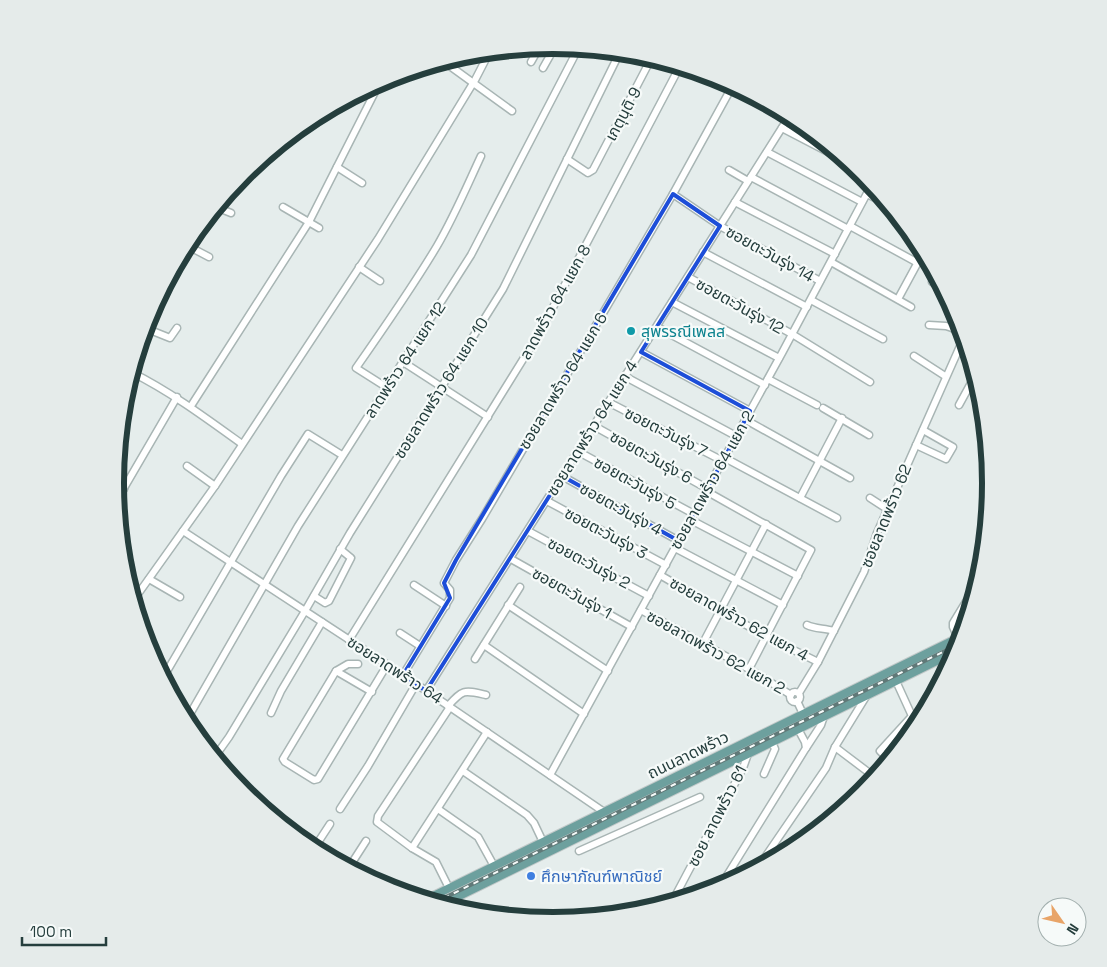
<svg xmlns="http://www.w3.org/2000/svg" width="1107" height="967" viewBox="0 0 1107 967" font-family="'Space Grotesk','Noto Sans Thai',sans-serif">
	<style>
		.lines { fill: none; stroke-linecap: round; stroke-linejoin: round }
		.minor-casing { stroke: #a8b5b4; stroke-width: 9 }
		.major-casing { stroke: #c2c9c9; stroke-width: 10 }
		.minor { stroke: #fff; stroke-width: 6 }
		.major { stroke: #6da09e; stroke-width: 8 }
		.rail-casing { stroke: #607978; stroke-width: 4 }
		.rail { stroke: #f6faf9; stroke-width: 2; stroke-dasharray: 5.5; stroke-linecap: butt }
		.marked { fill: none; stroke: #1d4ed8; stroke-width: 4; stroke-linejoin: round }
		.culture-dot { fill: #0f9aa8; stroke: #f6faf9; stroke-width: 2 }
		.shop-dot { fill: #3f7fe0; stroke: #f6faf9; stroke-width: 2 }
		.labels { text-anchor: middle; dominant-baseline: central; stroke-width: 4.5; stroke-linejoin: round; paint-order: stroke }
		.street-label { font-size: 16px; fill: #253e3d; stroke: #f6faf9 }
		.culture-label { font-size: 16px; fill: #0d838f; stroke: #f6faf9; text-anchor: start }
		.shop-label { font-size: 16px; fill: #366cbe; stroke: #f6faf9; text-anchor: start }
		.rim { fill: none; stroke: #253e3d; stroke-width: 6 }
	</style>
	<rect width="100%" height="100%" fill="#e5edec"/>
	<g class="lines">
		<g class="minor-casing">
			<g id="minor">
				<polyline points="443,61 512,111"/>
				<polyline points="531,62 540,46"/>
				<polyline points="543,68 556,45"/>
				<polyline points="782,128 855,166"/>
				<polyline points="767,152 862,202"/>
				<polyline points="567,159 588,173 593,170 652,57"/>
				<polyline points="337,167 362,183"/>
				<polyline points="729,170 748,181"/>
				<polyline points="751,177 848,229"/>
				<polyline points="673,194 720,226 820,281"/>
				<polyline points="867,194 889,205"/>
				<polyline points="735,202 835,254"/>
				<polyline points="216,207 231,213"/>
				<polyline points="283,207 319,228"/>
				<polyline points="850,226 918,263"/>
				<polyline points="186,245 209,257"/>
				<polyline points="703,252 807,307"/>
				<polyline points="831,262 911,307"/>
				<polyline points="359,267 380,281"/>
				<polyline points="688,277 792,334 870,382"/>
				<polyline points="932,282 945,290"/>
				<polyline points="898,299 924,251"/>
				<polyline points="811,300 883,339"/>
				<polyline points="672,302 779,358"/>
				<polyline points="929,325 946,326 952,328 964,337"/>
				<polyline points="657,327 765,385"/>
				<polyline points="145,328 170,338 177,328"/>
				<polyline points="641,352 750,411"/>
				<polyline points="914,356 945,376"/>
				<polyline points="403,362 488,417"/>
				<path d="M131 372C171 392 206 418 242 444"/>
				<polyline points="624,376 736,436"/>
				<polyline points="768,379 817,405"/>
				<path d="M386 387 356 368C384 328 412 288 437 246 454 217 467 186 481 156"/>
				<polyline points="608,402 723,461"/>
				<polyline points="959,405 976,374"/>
				<polyline points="191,406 309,222 380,82"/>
				<polyline points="823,408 869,435"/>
				<polyline points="746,420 850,478"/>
				<polyline points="594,426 708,489"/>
				<polyline points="916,445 946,459 953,447 923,430"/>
				<polyline points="577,451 694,514"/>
				<polyline points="725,458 837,518"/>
				<polyline points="187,466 215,486"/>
				<polyline points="562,476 679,541"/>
				<polyline points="115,484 124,489"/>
				<polyline points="706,491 811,550 749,669"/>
				<polyline points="800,498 842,418"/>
				<polyline points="870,498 887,509"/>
				<polyline points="117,500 177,397"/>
				<polyline points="547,501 666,565"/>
				<polyline points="691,520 798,576"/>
				<polyline points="183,531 403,675 604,812"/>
				<polyline points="528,531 649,596"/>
				<polyline points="675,548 783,605"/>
				<polyline points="511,559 632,627"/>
				<polyline points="660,575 767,637 818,662"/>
				<polyline points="149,579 180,597"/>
				<polyline points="414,585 446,606"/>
				<polyline points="314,596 325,603 329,601 351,558 340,549"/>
				<polyline points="133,601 215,486 378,239 475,80 490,51"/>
				<polyline points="508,605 608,671"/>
				<polyline points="641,610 749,669 791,695"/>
				<path d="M807 625C815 629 824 628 834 631"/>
				<polyline points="400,633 420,646"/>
				<polyline points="958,638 953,627 953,623 981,577"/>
				<polyline points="349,640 540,332 680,66"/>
				<polyline points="703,643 766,524"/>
				<polyline points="484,645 584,714"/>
				<polyline points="475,659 520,587"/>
				<polyline points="358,664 348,664 336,671 283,759 285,762 314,780 318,779 387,665"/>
				<polyline points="336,671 372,692"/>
				<polyline points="403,675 450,598 450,590 444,583 456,560 482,519 673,194 733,85"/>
				<polyline points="163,678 281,476 308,434 342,455"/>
				<polyline points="426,691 790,115"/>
				<circle cx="795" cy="697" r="5"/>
				<polyline points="799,693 818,662 864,572 877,533 965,335"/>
				<polyline points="797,701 803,714"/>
				<path d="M448 706C463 689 464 690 486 695"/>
				<polyline points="271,713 281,691 322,622"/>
				<polyline points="186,721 298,526 471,255 579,47"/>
				<polyline points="835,747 876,778"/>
				<polyline points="806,748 821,725 824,716"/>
				<polyline points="214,758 229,737 305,611 350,533 503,289 620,52"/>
				<polyline points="890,761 880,751 912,716 896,681"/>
				<polyline points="463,771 527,815 534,823 543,842"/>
				<polyline points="764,774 775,749 772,742"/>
				<polyline points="550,775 782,353 872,184"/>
				<polyline points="340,809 368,766 416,684"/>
				<polyline points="438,809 478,837 494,866"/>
				<polyline points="269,815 272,810"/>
				<polyline points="412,848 487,732"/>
				<polyline points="313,850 330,824"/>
				<polyline points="579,851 700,797"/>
				<polyline points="348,869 366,841"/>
				<polyline points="757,869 826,768 835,747 867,695"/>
				<polyline points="449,888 436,862 412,848 377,822 378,816 450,707"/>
				<polyline points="718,890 806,748 805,742 798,729"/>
				<polyline points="671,904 743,768 748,754"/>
			</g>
		</g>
		<g class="major-casing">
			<g id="major">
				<polyline points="425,900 964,635"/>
				<polyline points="441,905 959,650"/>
			</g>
		</g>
		<use href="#minor" class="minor"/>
		<use href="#major" class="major"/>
		<g class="rail-casing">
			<polyline id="rail" points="434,903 961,643"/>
		</g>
		<use href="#rail" class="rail"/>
	</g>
	<path class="marked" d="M673 194 720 226 641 352 750 411 679 541 562 476 426 691 403 675 450 598 444 583 456 560Z"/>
	<circle class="culture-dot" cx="631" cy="331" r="5"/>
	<circle class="shop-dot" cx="531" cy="876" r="5"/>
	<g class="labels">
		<g class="street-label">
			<text transform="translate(623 114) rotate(-62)">เกตุนุติ 9</text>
			<text transform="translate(770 254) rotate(29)">ซอยตะวันรุ่ง 14</text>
			<text transform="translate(555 302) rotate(-61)">ลาดพร้าว 64 แยก 8</text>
			<text transform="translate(740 306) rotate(29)">ซอยตะวันรุ่ง 12</text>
			<text transform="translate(405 360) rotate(-57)">ลาดพร้าว 64 แยก 12</text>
			<text transform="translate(563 381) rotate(-59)">ซอยลาดพร้าว 64 แยก 6</text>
			<text transform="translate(441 388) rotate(-58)">ซอยลาดพร้าว 64 แยก 10</text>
			<text transform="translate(592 428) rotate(-58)">ซอยลาดพร้าว 64 แยก 4</text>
			<text transform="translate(666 432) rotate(27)">ซอยตะวันรุ่ง 7</text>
			<text transform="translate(651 457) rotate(29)">ซอยตะวันรุ่ง 6</text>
			<text transform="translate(712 480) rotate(-61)">ซอยลาดพร้าว 64 แยก 2</text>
			<text transform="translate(635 483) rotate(29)">ซอยตะวันรุ่ง 5</text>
			<text transform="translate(621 509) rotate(29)">ซอยตะวันรุ่ง 4</text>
			<text transform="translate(886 516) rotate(-68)">ซอยลาดพร้าว 62</text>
			<text transform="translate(606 533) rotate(28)">ซอยตะวันรุ่ง 3</text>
			<text transform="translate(589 563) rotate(28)">ซอยตะวันรุ่ง 2</text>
			<text transform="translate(572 593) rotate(29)">ซอยตะวันรุ่ง 1</text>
			<text transform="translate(739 619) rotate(29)">ซอยลาดพร้าว 62 แยก 4</text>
			<text transform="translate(716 652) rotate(29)">ซอยลาดพร้าว 62 แยก 2</text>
			<text transform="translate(395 670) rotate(33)">ซอยลาดพร้าว 64</text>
			<text transform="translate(688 755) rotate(-26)">ถนนลาดพร้าว</text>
			<text transform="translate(717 816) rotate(-63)">ซอย ลาดพร้าว 61</text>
		</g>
		<g class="culture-label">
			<text x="641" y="331">สุพรรณีเพลส</text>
		</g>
		<g class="shop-label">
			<text x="541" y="876">ศึกษาภัณฑ์พาณิชย์</text>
		</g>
	</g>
	<path d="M0 0H1107V967H0ZM124 483a429 429 0 1 1 858 0a429 429 0 1 1-858 0Z" fill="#e5ebea" fill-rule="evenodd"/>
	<path class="rim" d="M124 483a429 429 0 1 1 858 0a429 429 0 1 1-858 0Z"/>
	<g transform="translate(1062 922) rotate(124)"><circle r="24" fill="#f6faf9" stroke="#a2afae"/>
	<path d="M0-4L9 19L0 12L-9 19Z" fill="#e8a468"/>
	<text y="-8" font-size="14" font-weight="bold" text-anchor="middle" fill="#253e3d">N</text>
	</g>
	<path d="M22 937v8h84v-8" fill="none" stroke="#253e3d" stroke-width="2.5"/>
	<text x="30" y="937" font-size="15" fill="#253e3d" stroke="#f6faf9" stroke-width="4" paint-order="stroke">100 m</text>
</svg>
